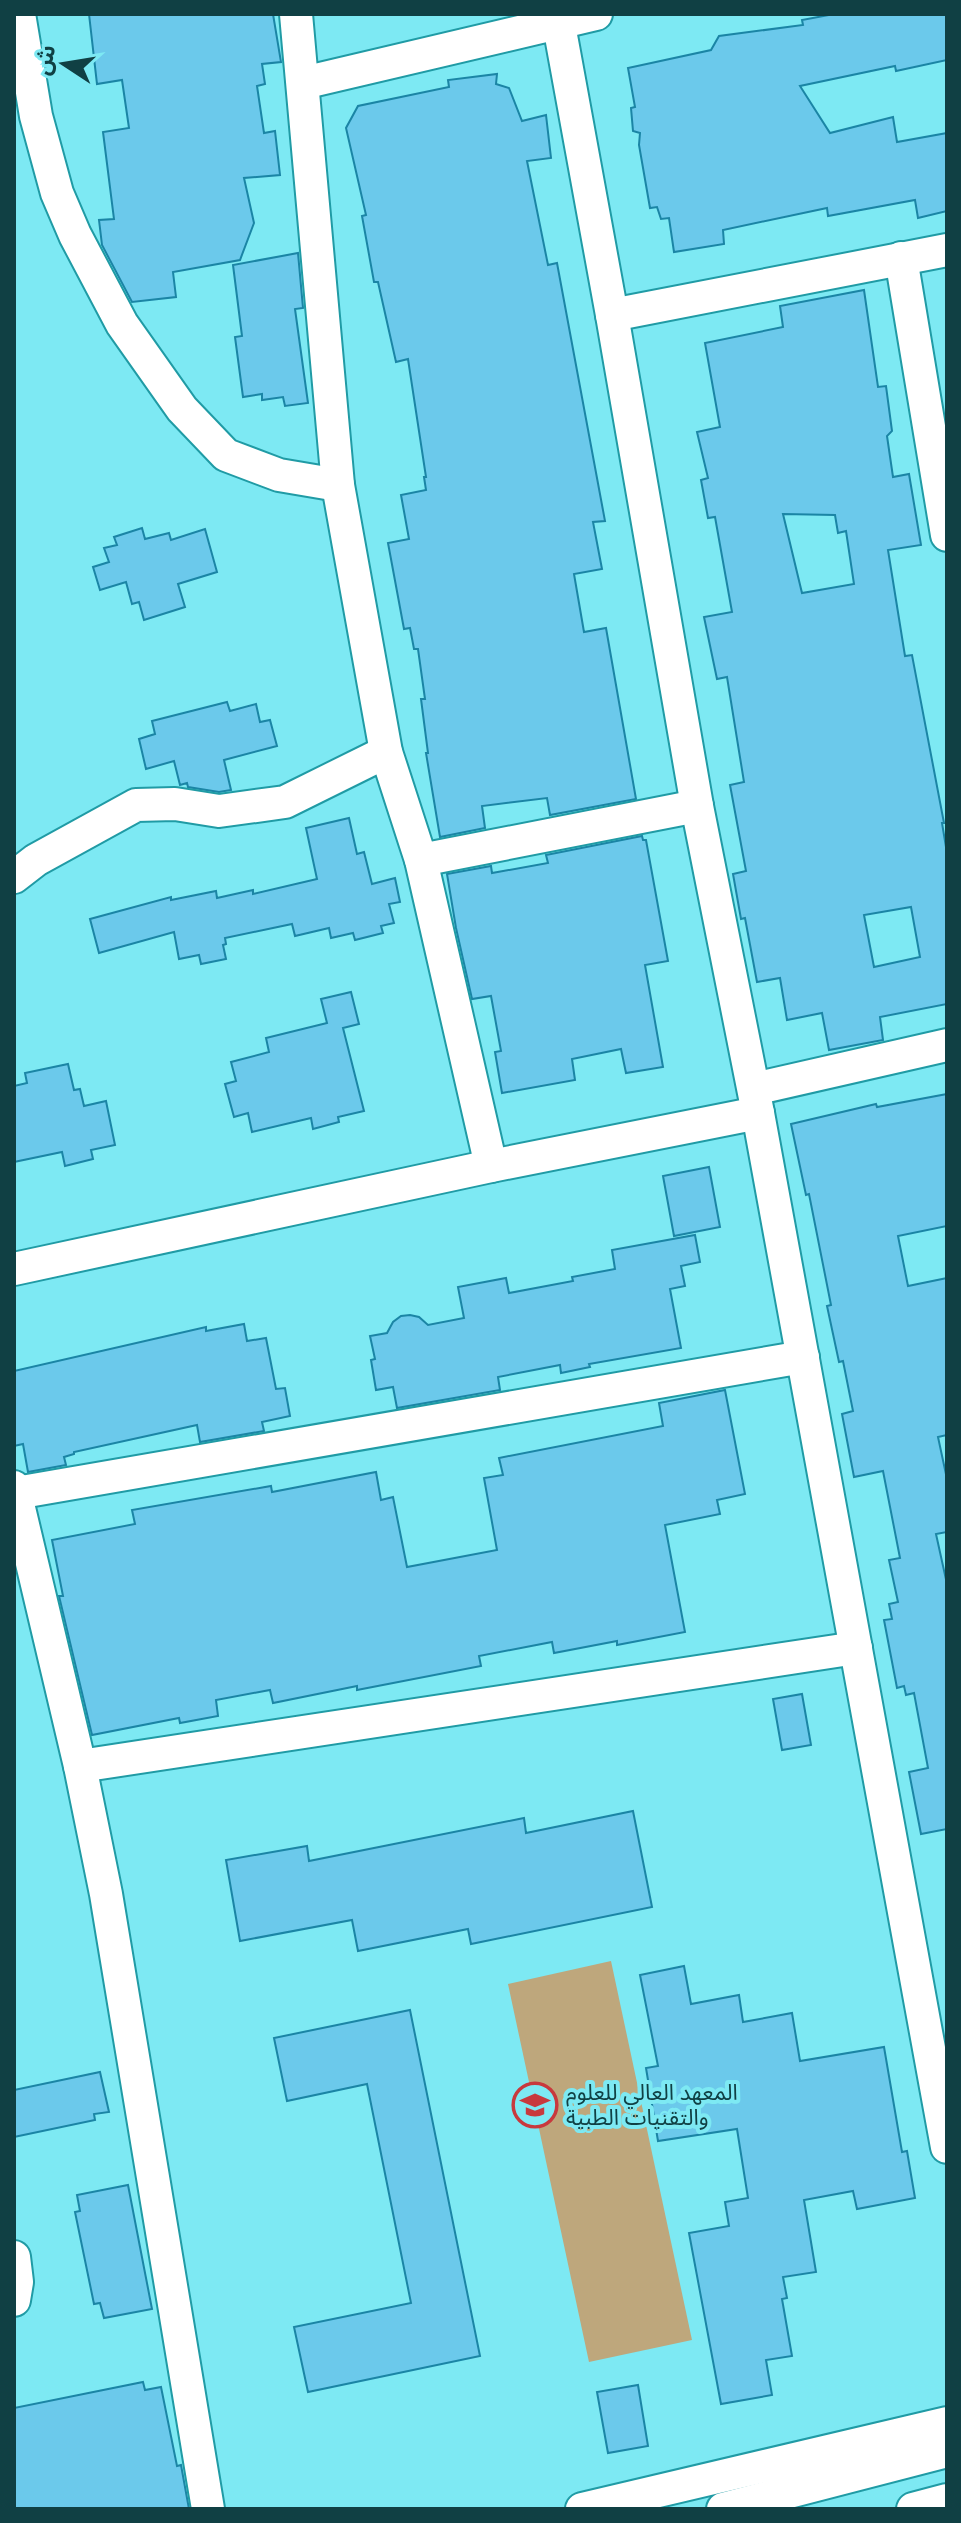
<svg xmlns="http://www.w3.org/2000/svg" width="961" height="2523" viewBox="0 0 961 2523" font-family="Mulish,'Noto Sans Arabic',sans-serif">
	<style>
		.green { fill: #bea77c }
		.building { fill: #6bc9eb; stroke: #1b85a5; stroke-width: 2; fill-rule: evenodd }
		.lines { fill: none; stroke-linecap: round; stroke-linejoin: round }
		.minor-casing { stroke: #209ba5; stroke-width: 36 }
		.minor { stroke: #fff; stroke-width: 32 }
		.labels { text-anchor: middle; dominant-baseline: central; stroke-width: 8; stroke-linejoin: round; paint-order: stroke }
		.poi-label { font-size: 22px; fill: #104044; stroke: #7de9f3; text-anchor: start }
	</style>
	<rect width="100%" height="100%" fill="#7de9f3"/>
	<polygon class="green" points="611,1961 692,2340 589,2362 508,1984"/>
	<g class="building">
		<polygon points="89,14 273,14 281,62 262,64 265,84 257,86 264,133 275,131 280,175 244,178 254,223 240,260 173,272 176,297 132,302 102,245 99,220 114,219 103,132 129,128 122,80 97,84"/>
		<polygon points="834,14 947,14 947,60 896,71 895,66 800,86 830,133 893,117 897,142 947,133 947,211 918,218 915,200 828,216 827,208 723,230 724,244 674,252 669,218 661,219 657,207 650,208 639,145 640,133 633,131 631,108 635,107 628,68 711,50 719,36 803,25 802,20"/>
		<polygon points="497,74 496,84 509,88 522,121 546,115 551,158 527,161 548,265 557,263 605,521 593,522 602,569 574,574 584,632 606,628 636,799 550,815 547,798 482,806 485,828 440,837 426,753 428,753 421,699 425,699 418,649 414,649 410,628 404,629 388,543 409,539 401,495 426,490 424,477 426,477 408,359 396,362 378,282 374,282 362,216 366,215 346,128 358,106 449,87 448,80"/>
		<polygon points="298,253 303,308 295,309 308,403 285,406 283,397 262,400 262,394 243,397 235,337 242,336 233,265"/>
		<path d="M864 290 878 387 886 386 892 431 887 436 893 477 909 474 921 545 888 550 905 656 912 655 944 823H942L947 853V1004L880 1017 883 1040 829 1050 822 1013 787 1020 780 978 757 982 745 918 741 919 733 874 746 871 730 785 744 782 727 677 717 679 704 617 732 612 715 517 708 518 701 480 708 478 697 432 720 427 705 343 783 327 780 306ZM783 514 835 515 838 533 846 531 854 584 802 593ZM911 907 920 957 874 967 864 915Z"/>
		<polygon points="142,528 145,539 169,533 171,540 205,529 217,572 178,584 185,607 144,620 139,602 132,604 126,582 100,590 93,567 109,562 104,548 117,545 114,537"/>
		<polygon points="227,702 230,711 256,704 260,722 270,720 277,746 224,760 231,790 219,792 188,787 187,783 180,785 174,761 146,769 139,739 155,734 152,721"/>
		<polygon points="349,818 357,854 364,852 372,884 395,878 400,902 389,904 394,923 381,926 383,933 355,940 353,933 331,938 329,928 295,936 292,924 225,938 226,944 223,945 226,959 201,964 199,955 179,959 174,932 99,953 90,919 171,897 171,900 216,891 217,898 253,890 253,894 317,879 306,828"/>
		<polygon points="642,836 643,840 646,840 668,961 645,965 663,1067 626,1073 621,1049 572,1059 575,1080 502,1093 495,1052 501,1051 491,996 472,999 456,928 447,874 491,866 492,873 548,863 546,855"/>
		<polygon points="351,992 359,1024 343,1028 364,1111 338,1117 339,1122 313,1129 311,1118 252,1132 248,1113 234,1117 225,1084 236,1081 231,1062 269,1052 266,1038 327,1023 321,999"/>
		<polygon points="68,1064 74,1090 80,1089 84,1106 106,1101 115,1145 91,1150 93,1159 65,1166 62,1152 14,1162 14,1086 27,1083 25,1073"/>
		<polygon points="947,1094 947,1226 898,1236 908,1286 947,1278 947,1435 938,1437 947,1479 947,1532 936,1534 947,1584 947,1829 921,1834 909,1772 928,1768 914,1693 906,1695 904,1686 897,1688 884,1620 892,1619 889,1604 898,1602 889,1560 900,1558 883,1471 854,1477 842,1414 853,1411 843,1361 839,1362 827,1306 831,1305 809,1194 806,1195 791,1124 876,1104 877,1107"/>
		<polygon points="709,1167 720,1227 674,1236 663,1176"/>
		<polygon points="695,1235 700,1262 681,1266 685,1286 670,1289 681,1348 589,1364 590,1367 561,1373 560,1365 498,1377 500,1390 397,1408 393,1387 376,1390 371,1360 375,1359 370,1336 387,1333 393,1322 401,1316 410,1315 419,1317 428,1325 464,1318 458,1287 506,1278 509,1293 573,1281 572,1277 615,1269 612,1250"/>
		<polygon points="244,1324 247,1341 266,1338 276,1389 285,1388 290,1416 262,1422 264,1431 200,1442 197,1425 74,1452 74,1454 64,1457 66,1465 28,1472 23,1444 14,1446 14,1371 206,1327 206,1331"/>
		<polygon points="725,1390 745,1494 717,1500 720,1514 665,1525 685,1632 617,1645 617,1641 554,1653 552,1642 479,1656 481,1666 357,1690 357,1686 273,1703 270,1690 216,1700 218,1716 180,1723 179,1718 92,1735 59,1596 63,1596 52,1540 135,1524 132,1510 271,1486 272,1492 376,1472 381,1500 393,1497 407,1567 497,1550 484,1478 503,1475 499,1458 663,1426 659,1403"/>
		<polygon points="802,1694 811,1745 782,1750 773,1699"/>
		<polygon points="633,1811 652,1907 471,1944 468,1929 358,1951 352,1920 240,1941 226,1860 307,1846 309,1861 524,1818 526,1833"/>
		<polygon points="684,1966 691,2004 739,1995 743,2022 792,2013 800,2061 884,2047 902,2152 907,2151 915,2198 857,2209 853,2191 804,2200 816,2272 783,2277 787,2298 782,2299 792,2356 766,2360 772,2395 721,2404 689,2233 729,2226 725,2202 748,2198 737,2129 658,2141 646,2068 658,2066 640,1975"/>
		<polygon points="410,2010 480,2356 308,2392 294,2327 411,2303 367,2084 287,2101 274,2038"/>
		<polygon points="100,2072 109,2112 94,2114 95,2120 14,2137 14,2090"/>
		<polygon points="128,2185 152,2309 104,2318 100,2303 94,2304 75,2212 80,2211 77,2195"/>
		<polygon points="143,2382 145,2390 161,2387 177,2466 181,2465 189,2509 14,2509 14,2408"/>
		<polygon points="638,2385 648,2446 608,2453 597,2392"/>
	</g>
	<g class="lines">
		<g class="minor-casing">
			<g id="minor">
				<polyline points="19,14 36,116 57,193 75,235 122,324 182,409 226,455 279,475 338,485"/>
				<polyline points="296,14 338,485 386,752 421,860 491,1166"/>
				<polyline points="557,14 612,315 697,806 758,1113 947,2147"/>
				<polyline points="303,83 596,14"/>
				<polyline points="901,258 947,535"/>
				<polyline points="612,315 947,250"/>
				<polyline points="421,860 697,806"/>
				<polyline points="14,877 36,860 136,805 175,804 219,811 285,802 386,752"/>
				<polyline points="754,1089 947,1045"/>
				<polyline points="14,1269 491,1166 758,1113"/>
				<polyline points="14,1487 80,1766 106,1894 208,2509"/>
				<polyline points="16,1493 803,1357"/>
				<polyline points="80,1766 856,1648"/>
				<polyline points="14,2257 17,2282 14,2300"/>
				<polyline points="582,2509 947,2423"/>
				<polyline points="723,2509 947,2451"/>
				<polyline points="913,2509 947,2500"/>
			</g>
		</g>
		<use href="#minor" class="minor"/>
	</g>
	<defs>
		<g id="university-ring" transform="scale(2.3)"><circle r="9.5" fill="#7de9f3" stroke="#c8393d" stroke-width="1.5"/><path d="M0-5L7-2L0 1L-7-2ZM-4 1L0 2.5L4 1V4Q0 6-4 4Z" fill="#c8393d"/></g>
	</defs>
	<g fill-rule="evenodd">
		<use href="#university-ring" x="535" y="2105"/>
	</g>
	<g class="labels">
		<g class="poi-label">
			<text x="566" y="2092">المعهد العالي للعلوم<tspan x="566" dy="25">والتقنيات الطبية</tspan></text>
		</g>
	</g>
	<rect width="961" height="2523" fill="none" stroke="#104044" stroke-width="32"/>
	<g transform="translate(64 64) rotate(282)" stroke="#7de9f3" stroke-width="6" paint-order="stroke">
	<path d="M0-6L14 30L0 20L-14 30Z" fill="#104044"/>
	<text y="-12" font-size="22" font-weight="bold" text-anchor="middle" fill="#104044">ش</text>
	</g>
</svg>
